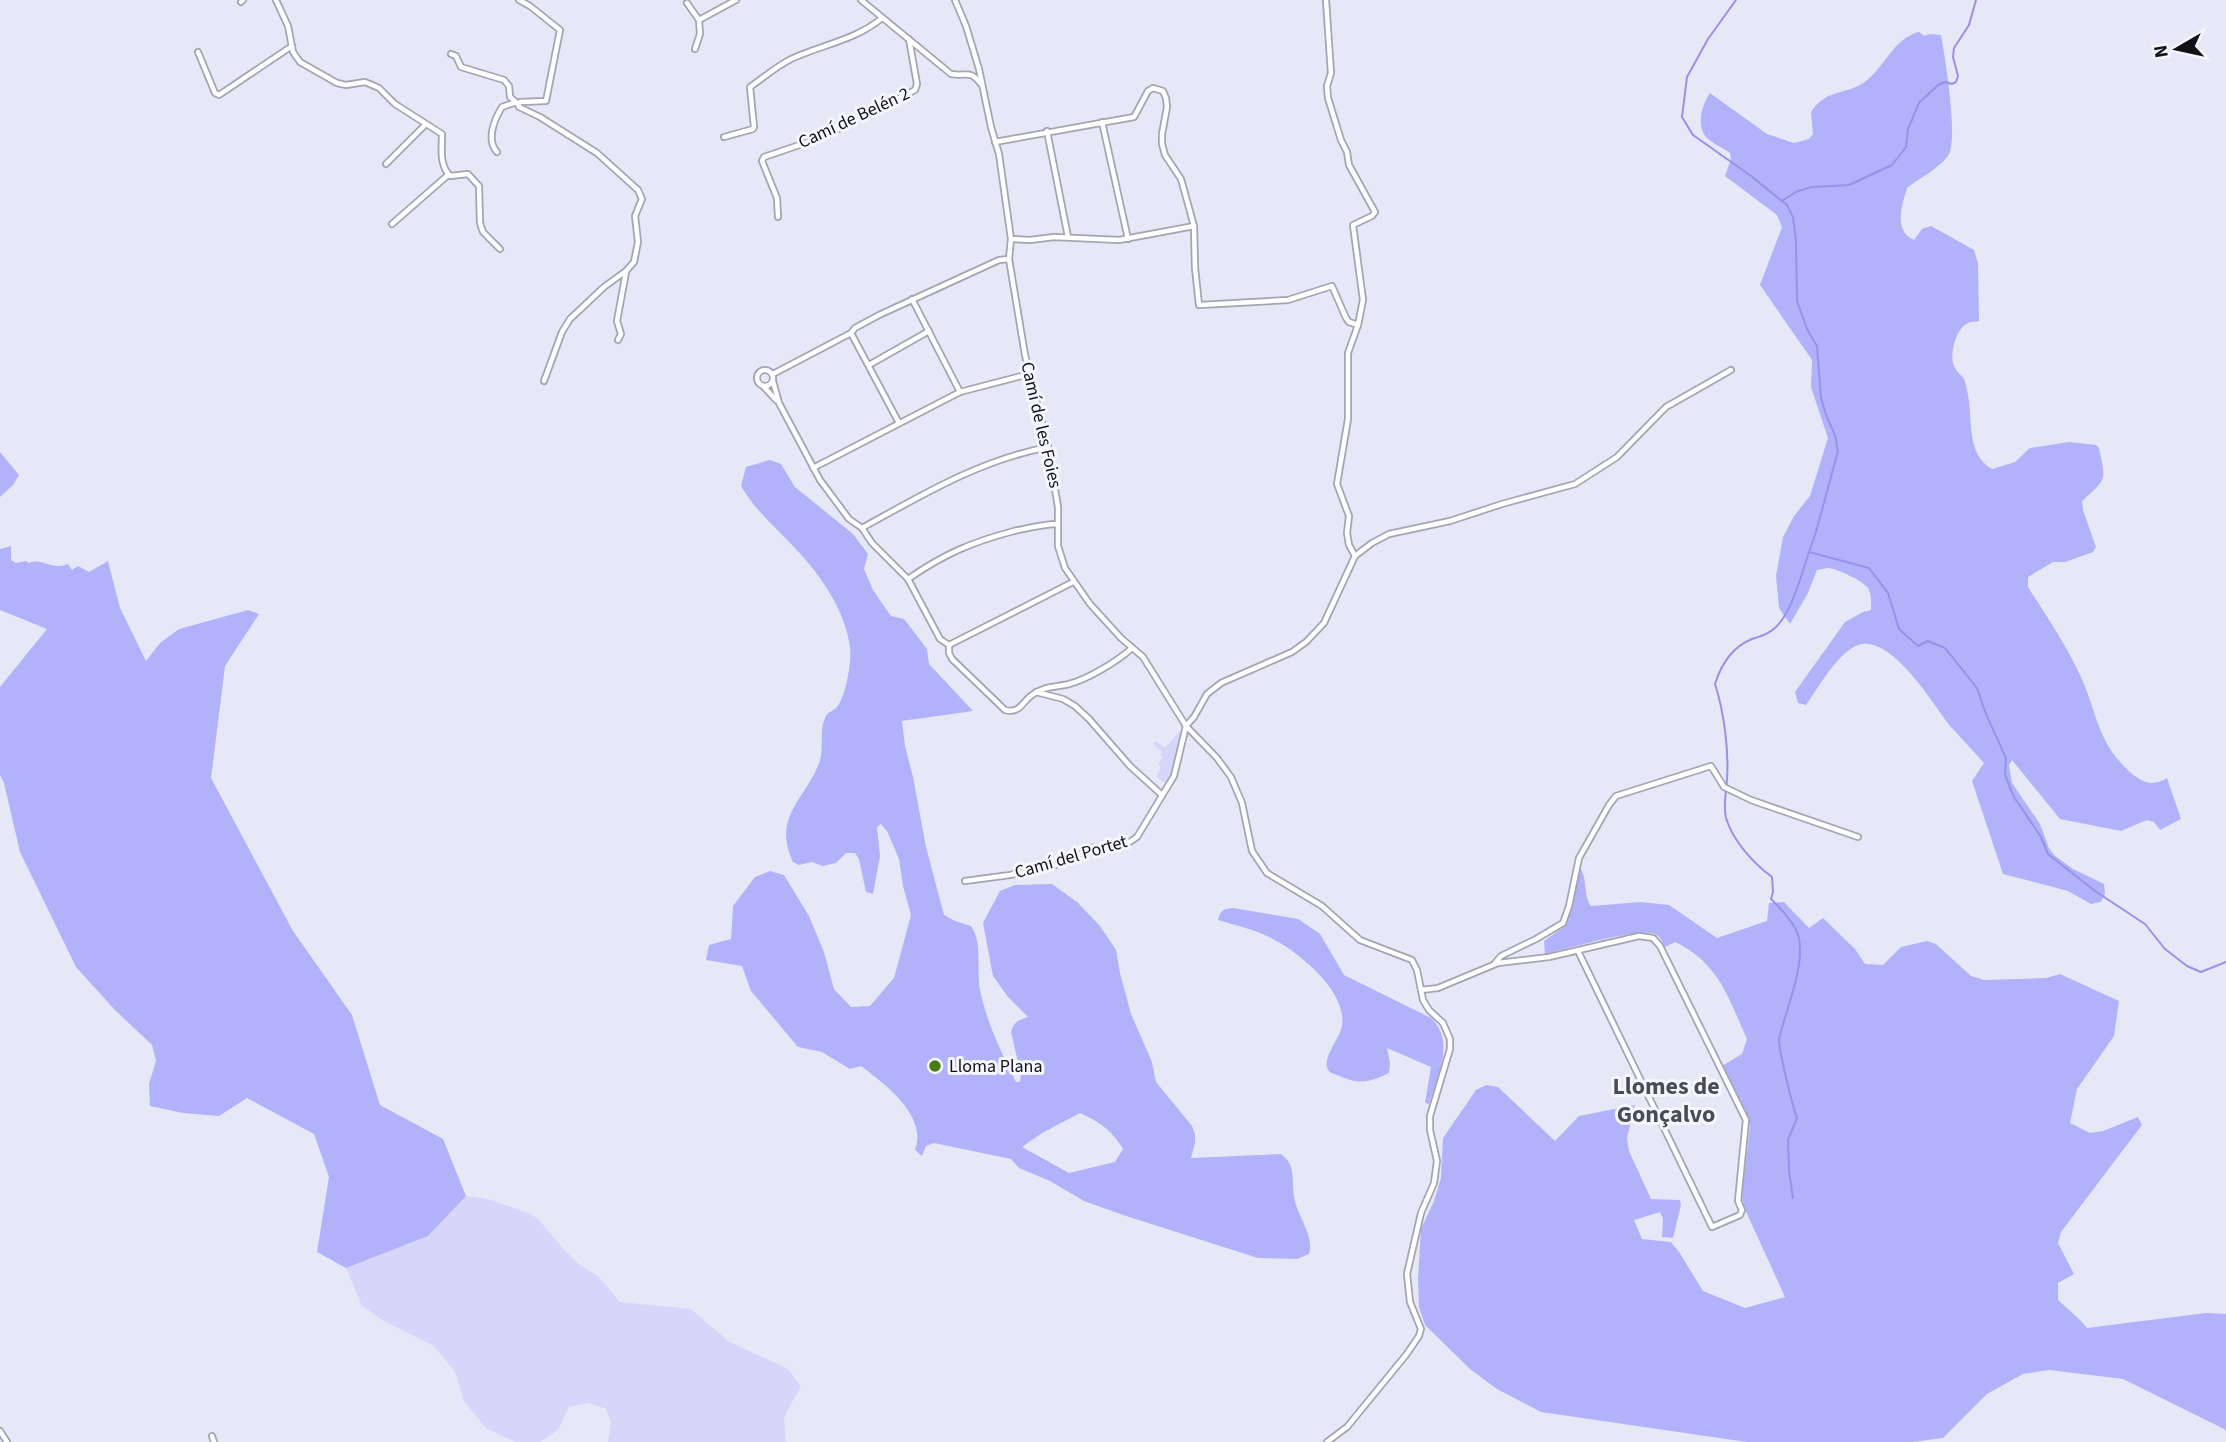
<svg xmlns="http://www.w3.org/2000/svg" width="2226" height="1442" viewBox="0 0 2226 1442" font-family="'Source Sans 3',sans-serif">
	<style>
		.green { fill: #d5d6f9 }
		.forest { fill: #b2b2fa; fill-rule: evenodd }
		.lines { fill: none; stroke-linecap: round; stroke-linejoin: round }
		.stream { stroke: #9592e9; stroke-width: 2 }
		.minor-casing { stroke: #a4a4b2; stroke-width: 8 }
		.minor { stroke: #fff; stroke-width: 4.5 }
		.poi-dot { fill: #497d10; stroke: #f5f6ff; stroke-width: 2.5 }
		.labels { text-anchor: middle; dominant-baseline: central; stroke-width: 6; stroke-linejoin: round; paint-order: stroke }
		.street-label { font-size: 18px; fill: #111116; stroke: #f5f6ff }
		.poi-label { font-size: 18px; fill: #111116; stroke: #f5f6ff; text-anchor: start }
		.district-label { font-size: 24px; font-weight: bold; fill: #4b4b58; stroke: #f5f6ff }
	</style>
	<rect width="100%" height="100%" fill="#e7e8f7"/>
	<g class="green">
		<polygon points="1180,731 1182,733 1173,772 1166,784 1156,777 1161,767 1158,763 1163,757 1160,754 1162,752 1153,744 1156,741 1165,748"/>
		<polygon points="466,1196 488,1199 531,1214 539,1220 567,1253 581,1266 598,1276 620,1302 691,1309 728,1341 788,1369 801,1386 784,1417 786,1442 608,1442 611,1423 606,1409 589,1403 569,1407 558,1430 540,1442 515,1442 486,1428 464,1401 455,1372 434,1346 382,1320 362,1306 346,1268 428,1236"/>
	</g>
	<g class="forest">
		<path d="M1919 32 1924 36 1930 34 1941 35C1945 57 1958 136 1949 154 1942 167 1918 179 1907 188 1902 205 1893 231 1914 240L1922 229 1931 226 1974 250 1978 263 1979 321C1976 322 1972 321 1968 323 1956 328 1949 355 1954 366 1956 371 1961 375 1964 379 1966 384 1967 390 1968 395 1973 421 1966 454 1992 469L2015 462 2030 448 2069 442 2096 445 2099 448C2106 482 2107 478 2082 501L2083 510 2096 547 2093 552 2065 562H2053L2028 577V587C2045 614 2064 641 2078 671 2097 708 2095 740 2129 771 2142 783 2152 787 2167 778L2181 819 2160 830 2154 822 2147 820 2121 831 2060 819 2012 760 2009 765 2012 783 2040 824 2049 848 2054 855 2073 869 2104 884 2105 894 2101 902 2091 904 2068 891 2003 874 1972 781 1984 763C1973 751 1962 739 1951 727 1934 706 1892 634 1858 645 1837 653 1819 687 1806 705L1798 703 1795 692 1845 622 1863 612 1871 610C1871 603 1872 595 1868 588 1863 581 1836 568 1828 568 1827 568 1818 570 1817 570L1808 593 1790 624 1779 608 1776 576 1783 537 1794 516 1810 496 1828 438 1811 387 1812 360 1760 285 1782 227 1777 215 1725 176 1731 159 1730 153C1723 148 1712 143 1706 137 1696 125 1702 104 1710 93L1767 134 1794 143 1809 139 1813 134 1811 112C1829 86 1846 97 1867 80 1886 65 1894 38 1919 32Z"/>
		<polygon points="0,452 19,475 13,485 0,497"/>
		<path d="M770 460 781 464 795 487 853 534 868 554 864 569 873 590 891 616 904 619 927 649 929 664 973 711 902 721 905 746 913 777 926 847 944 915 955 921 971 926C983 943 976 968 980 990 987 1023 1001 1052 1016 1082H1020L1021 1075 1011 1032C1014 1021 1019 1020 1028 1017L1008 997 993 976 983 923 1000 891 1015 885 1052 884 1077 902 1100 926 1116 950 1120 973 1131 1014 1152 1062 1156 1082 1192 1126 1195 1134V1143L1191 1158 1281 1154C1286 1158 1289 1161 1291 1167 1294 1178 1292 1190 1295 1201 1298 1216 1315 1238 1309 1254L1297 1259 1258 1258 1123 1215 1084 1201 1050 1181 1019 1168 1011 1159 934 1143 926 1146 922 1156 915 1150C928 1116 885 1084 861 1066L850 1069 822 1052 798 1047 751 991 742 966 706 960 709 945 731 939 733 906 755 877 770 871 784 875 809 916 824 952 834 989 851 1007 870 1006 894 978 911 915 903 886 899 859 887 831 881 824 877 827 880 856 873 894 866 892 859 859 855 853H846L836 863 823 866 812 862 799 865 793 862C771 815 808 798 820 760 824 747 819 731 825 718 828 711 832 712 836 708 846 698 852 660 850 647 845 609 819 573 793 546 775 527 755 510 741 486L746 467ZM1080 1113C1099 1122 1112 1130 1123 1149L1115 1162 1069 1173 1022 1147 1042 1133Z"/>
		<path d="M11 546V560L16 563 26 561 29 563C43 557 50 571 68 564L72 570 78 566 89 572 108 561 120 608 146 661 160 643 179 629 248 610 259 614 225 666 211 778 293 931 352 1015 380 1105 443 1139 466 1196 428 1236 346 1268 317 1252 329 1177 314 1134 247 1098 219 1116 183 1113 150 1106 149 1084 156 1061 152 1045 114 1009 76 967 20 852 4 783 0 775V687L47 629 0 610V549Z"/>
		<path d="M1580 868C1588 879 1583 895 1591 906L1641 902 1669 905 1717 938 1767 921 1769 903 1784 902 1809 928 1823 918 1855 949 1865 964 1883 965 1901 947 1927 941 1936 944 1971 976 1984 980 2046 978 2060 974 2119 1001 2114 1036 2077 1089 2070 1123 2090 1133 2103 1131 2138 1117 2142 1125 2061 1232 2058 1243 2074 1274 2058 1283V1300L2081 1321 2087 1328 2206 1313 2226 1314V1430L2123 1379 2049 1370 2023 1374 1987 1394 1943 1438 1913 1442H1747L1541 1412 1497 1389 1470 1369 1425 1325 1419 1307 1418 1279 1421 1229 1434 1201 1441 1178 1443 1138 1476 1090 1486 1085 1498 1087 1555 1141 1579 1116 1635 1105 1627 1138 1629 1151 1651 1199 1680 1200 1681 1205 1673 1238 1662 1237 1663 1219 1660 1212 1634 1220 1642 1239 1671 1242 1679 1252 1703 1291 1745 1308 1785 1297 1743 1205 1742 1194 1750 1126 1748 1117 1722 1066 1742 1054 1747 1039C1728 997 1719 963 1675 942L1665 947C1663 943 1660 936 1655 934 1640 927 1565 949 1545 954L1544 941 1565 926Z"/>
		<path d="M1233 908 1298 919 1320 934 1344 975 1431 1018C1456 1042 1437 1076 1429 1104L1425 1103 1431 1067 1387 1048 1390 1063 1389 1073C1368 1083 1359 1085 1337 1075 1334 1074 1330 1073 1328 1070 1322 1059 1337 1041 1341 1030 1352 994 1297 950 1269 937 1254 929 1234 925 1218 920 1220 911 1223 909 1233 908Z"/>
	</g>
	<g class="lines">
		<g class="stream">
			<polyline points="1736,0 1708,39 1687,77 1682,117 1693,135 1751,176 1787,205 1793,217 1796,240 1797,301 1807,329 1817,346 1821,398 1826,415 1835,435 1838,451 1816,532 1809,552 1869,568 1888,593 1899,629 1918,646 1928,641 1945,648 1977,688 1986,714 2006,758 2005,775 2014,797 2041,837 2048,854 2095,891 2145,924 2165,949 2187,966 2201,972 2226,962"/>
			<polyline points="1783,200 1798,191 1812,187 1849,185 1892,165 1906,147 1908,129 1919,103 1938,85 1945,82 1952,84 1956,82 1958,76 1953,57 1954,48 1969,25 1976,0"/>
			<path d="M1793 1198 1789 1171 1788 1140 1797 1118C1793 1108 1778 1047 1779 1039 1785 1011 1811 954 1795 928 1789 917 1779 907 1771 899L1773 892 1772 877C1753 863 1733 841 1726 818 1723 805 1726 793 1727 780 1729 750 1724 712 1715 684 1721 665 1732 647 1752 639 1761 636 1769 634 1776 627 1792 612 1802 573 1809 552"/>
		</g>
		<g class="minor-casing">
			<g id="minor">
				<path d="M276 0 288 26 293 52 300 62 337 83 346 85 365 82 379 88 395 104 442 134C442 150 439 164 450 176L468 174 479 186 480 223 483 232 500 249"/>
				<polyline points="519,0 530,6 560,30 546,101 520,102 518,104 519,107 540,117 597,153 638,190 642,199 635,216 638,242 634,262 626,271 604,287 570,319 562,332 544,381"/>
				<path d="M861 0 951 74C968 77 969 69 981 84"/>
				<polyline points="955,0 966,26 979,69 991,127 999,154 1011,239 1009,259 1025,355 1048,447 1058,507 1058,546 1065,568 1090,604 1121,638 1143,657 1186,726 1217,758 1231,777 1242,803 1252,851 1267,873 1322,906 1360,940 1412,960 1417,970 1423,1000 1429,1010 1443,1023 1450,1039 1450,1049 1430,1116 1430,1130 1437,1161 1434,1183 1421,1213 1407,1274 1410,1302 1421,1329 1419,1336 1406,1355 1347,1427 1327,1442"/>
				<polyline points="1326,0 1331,73 1327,86 1328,98 1341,140 1347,152 1349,165 1375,212 1372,216 1353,225 1363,300 1358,325 1348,353 1348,419 1337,484 1349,516 1347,533 1349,545 1355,556"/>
				<polyline points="241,2 243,0"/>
				<polyline points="687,3 699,20 736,0"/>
				<polyline points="695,49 700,34 699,20"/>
				<polyline points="198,52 215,93 219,95 292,46"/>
				<polyline points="451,54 456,56 461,67 504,80 509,86 510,97 518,104"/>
				<polyline points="1102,122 1128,239"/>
				<polyline points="1047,131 1068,237"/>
				<path d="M724 137 753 129 754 127 750 87C763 78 777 66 791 59 821 45 856 40 882 18"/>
				<polyline points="995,142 1134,117 1148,91 1153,88 1163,91 1166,98 1167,107 1162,134 1162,144 1165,155 1181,179 1194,226 1195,268 1199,305 1288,300 1332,286 1346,318 1349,322 1358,325"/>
				<path d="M497 152C486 140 494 120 502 107L514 103"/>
				<polyline points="386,164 425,125"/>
				<polyline points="778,217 777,198 762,161 764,157 823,137 915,90 917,84 909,39"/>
				<polyline points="392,224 448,175"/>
				<polyline points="1011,239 1030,240 1054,237 1119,240 1194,226"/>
				<polyline points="912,299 960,392"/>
				<polyline points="851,333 899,423"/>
				<polyline points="618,340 621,334 617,321 626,272"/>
				<polyline points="869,365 929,331"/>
				<circle cx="765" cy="378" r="8"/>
				<polyline points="773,374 851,333 855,328 879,315 999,260 1009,259"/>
				<path d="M773 381 779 403 820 480 849 519 862 528 872 543 908 579 940 639 949 645V653L952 659 1005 710C1020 714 1022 702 1032 695 1043 686 1057 687 1069 684 1088 679 1118 661 1132 648"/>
				<polyline points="763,386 776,400"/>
				<polyline points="813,468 960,392 1029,374"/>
				<path d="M862 528C924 494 978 461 1048 447"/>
				<path d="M908 579C944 554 972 542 1014 531 1029 528 1043 524 1058 524"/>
				<polyline points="949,645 1073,582"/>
				<polyline points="1036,692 1063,699 1075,706 1089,719 1130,766 1162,795"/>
				<polyline points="965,881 1010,875 1059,864 1070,861 1089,848 1124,846 1137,837 1174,776 1186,726 1194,717 1207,694 1221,683 1292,652 1306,642 1324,623 1355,556 1372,543 1389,534 1450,521 1502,504 1575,484 1617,457 1666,407 1731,370"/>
				<polyline points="1495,963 1501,956 1536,939 1563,923 1569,906 1579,858 1609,805 1616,796 1711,766 1724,787 1751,800 1858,837"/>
				<polyline points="1421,990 1438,988 1498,963 1549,957 1639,936 1653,938 1660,946 1746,1120 1738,1201 1742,1210 1740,1215 1712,1227 1578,951"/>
				<polyline points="0,1431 7,1442"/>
				<polyline points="212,1436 214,1442"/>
			</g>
		</g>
		<use href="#minor" class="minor"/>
	</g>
	<circle class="poi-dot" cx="935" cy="1066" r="7"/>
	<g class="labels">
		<g class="street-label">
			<text transform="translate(854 118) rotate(-25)">Camí de Belén 2</text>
			<text transform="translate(1041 425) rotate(77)">Camí de les Foies</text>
			<text transform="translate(1071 857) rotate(-16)">Camí del Portet</text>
		</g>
		<g class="poi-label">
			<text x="949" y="1066">Lloma Plana</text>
		</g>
		<g class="district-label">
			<text x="1666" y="1086">Llomes de<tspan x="1666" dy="28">Gonçalvo</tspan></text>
		</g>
	</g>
	<g transform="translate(2177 49) rotate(261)" stroke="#f5f6ff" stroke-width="5" paint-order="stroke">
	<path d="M0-5L12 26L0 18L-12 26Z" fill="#111116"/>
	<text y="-10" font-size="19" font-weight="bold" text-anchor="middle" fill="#111116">N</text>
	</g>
</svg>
